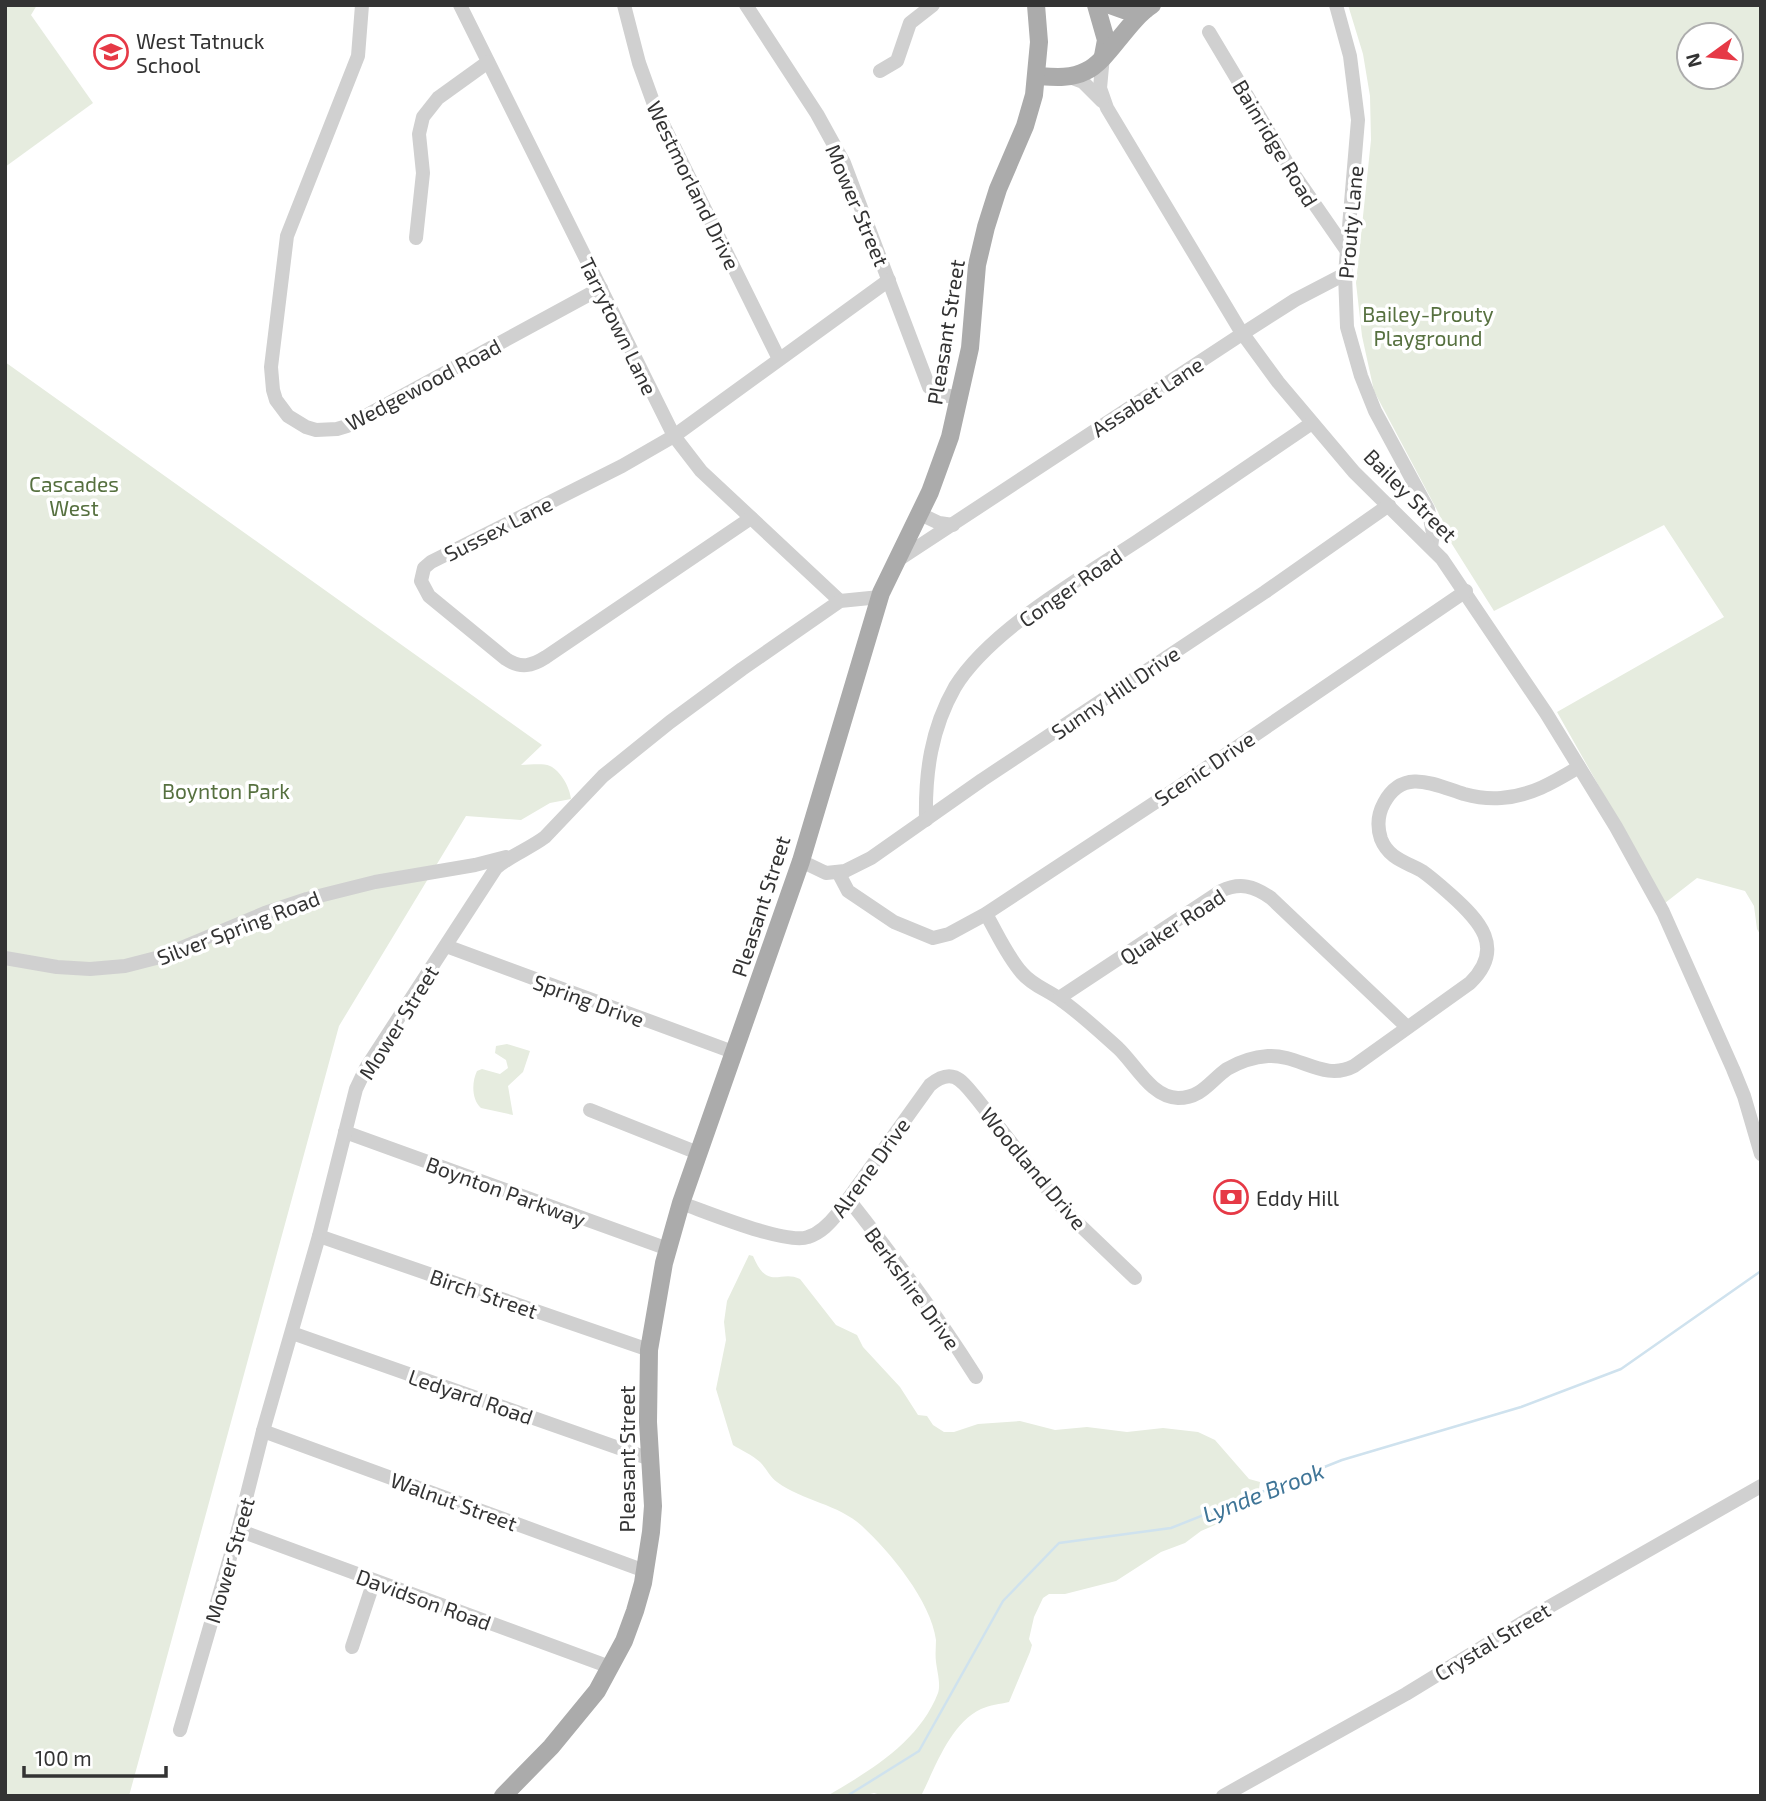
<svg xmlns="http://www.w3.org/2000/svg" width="1766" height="1801" viewBox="0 0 1766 1801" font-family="'Exo 2',sans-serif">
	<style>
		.green { fill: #e6ecdf; fill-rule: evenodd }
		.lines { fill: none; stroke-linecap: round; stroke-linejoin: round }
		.stream { stroke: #cfe2ee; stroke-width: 2.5 }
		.minor { stroke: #d0d0d0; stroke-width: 14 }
		.major { stroke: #ababab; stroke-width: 18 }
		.labels { text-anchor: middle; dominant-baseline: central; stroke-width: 7; stroke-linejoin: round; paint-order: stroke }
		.poi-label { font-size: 21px; fill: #333; stroke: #fff; text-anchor: start }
		.street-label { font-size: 21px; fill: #333; stroke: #fff }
		.park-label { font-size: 21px; fill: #56703f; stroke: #fff }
		.water-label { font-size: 23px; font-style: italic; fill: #3f7597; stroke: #fff }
	</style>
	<rect width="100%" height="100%" fill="#fff"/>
	<g class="green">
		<polygon points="5,5 37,5 31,15 93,103 5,167"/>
		<path d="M1348 5H1761V936L1757 929 1754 906 1745 891 1697 878 1665 903 1557 712 1724 617 1664 525 1494 611 1450 541 1438 512 1374 391 1362 336 1356 283 1371 140 1370 96 1363 54ZM1689 35H1731V77H1689Z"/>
		<path d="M5 362 542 745 521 765C530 765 542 763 550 766 561 771 570 788 571 799L550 803 521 820 466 816 339 1026 129 1796H5Z"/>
		<path d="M507 1044 530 1051 523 1072 508 1086 513 1115 481 1108C471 1099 472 1081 477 1071L482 1069 500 1074 508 1068 506 1060 495 1053 496 1046Z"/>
		<path d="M749 1255 753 1256C768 1292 780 1269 800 1279L836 1325 857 1335 863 1347 900 1387 918 1415 927 1416 933 1425 944 1432H954L978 1424 1020 1421 1055 1430 1087 1427 1127 1432 1163 1428 1198 1432 1215 1440 1249 1479 1260 1482 1259 1489 1243 1499 1222 1522 1201 1531 1185 1543 1161 1552 1116 1581 1065 1594H1049L1043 1598 1034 1617 1029 1639 1032 1645 1030 1652 1009 1702C1000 1704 990 1705 981 1709 950 1724 936 1766 921 1796H884L874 1793 861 1796H827C870 1771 919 1742 938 1693 941 1684 937 1671 936 1662 935 1654 936 1647 936 1640 931 1601 890 1552 862 1526 838 1504 803 1501 777 1482 770 1477 766 1468 760 1462 752 1455 741 1450 733 1445L716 1389 726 1340 724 1322 727 1301Z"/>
	</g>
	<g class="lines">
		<polyline class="stream" points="847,1796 919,1751 1003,1601 1059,1543 1171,1528 1342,1460 1521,1407 1621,1369 1761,1271"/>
		<g class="minor">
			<polyline points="362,5 358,56 287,236 271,367 273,390 276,400 288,416 306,427 316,430 337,429 347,426 601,288"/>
			<polyline points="460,5 674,436 701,471 840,601"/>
			<polyline points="624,5 639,63 656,110 779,359"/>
			<polyline points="746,5 817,114 844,163 929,387 938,394 960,398"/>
			<polyline points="1336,5 1350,56 1358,120 1345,274 1347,327 1361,376 1375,411 1428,509 1433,533 1431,547"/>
			<polyline points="1209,32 1295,176 1347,251"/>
			<polyline points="1103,56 1100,88 1107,108 1240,330 1278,382 1354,472 1442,559 1546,713 1616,827 1663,912 1733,1069 1744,1096 1761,1154"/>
			<polyline points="880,71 897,61 910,23 933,5"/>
			<polyline points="1067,76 1083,82 1102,101"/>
			<polyline points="416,238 423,173 419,134 423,117 438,98 488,62"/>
			<polyline points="920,514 939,523 953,525"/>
			<path d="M751 518 546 657C532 666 521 669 506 659L429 596 421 581 424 568 431 562 622 466 674 436 889 280"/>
			<polyline points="895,562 1242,334 1295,300 1345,274"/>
			<path d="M926 820C925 773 931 729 955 687 989 631 1081 578 1136 542 1195 503 1253 463 1312 423"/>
			<polyline points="801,861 826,873 845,871 871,858 982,780 1265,592 1389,505"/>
			<polyline points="838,872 848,891 894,922 933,938 949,934 984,915 1174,790 1466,591"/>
			<path d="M986 914C997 933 1007 956 1022 973 1033 986 1048 990 1061 1000 1081 1014 1100 1032 1118 1048 1136 1065 1151 1097 1178 1098 1202 1098 1210 1081 1227 1069 1239 1062 1254 1057 1268 1056 1299 1054 1324 1082 1354 1066L1470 983C1506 948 1479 920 1451 895 1442 887 1432 878 1422 871 1406 862 1389 859 1381 839 1377 827 1378 814 1384 803 1403 767 1435 785 1464 794 1475 797 1489 799 1501 798 1531 796 1554 782 1579 767"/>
			<polyline points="446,946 733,1052"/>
			<polyline points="5,958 57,967 90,969 125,966 160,957 265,913 307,899 375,882 475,865 506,857"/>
			<path d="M1059 998 1221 891C1240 882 1254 886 1271 898L1407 1027"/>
			<polyline points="590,1110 698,1153"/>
			<polyline points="345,1132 668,1249"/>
			<path d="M849 1200C894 1257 937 1315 976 1377"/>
			<path d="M681 1203C707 1212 786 1245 808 1237 821 1233 830 1223 838 1213L930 1085C953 1066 962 1081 977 1099L1063 1209 1135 1278"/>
			<polyline points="319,1236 649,1350"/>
			<polyline points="292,1333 650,1459"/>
			<polyline points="263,1431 645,1571"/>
			<polyline points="238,1530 610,1667"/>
			<polyline points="352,1647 374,1581"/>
			<path d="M180 1730 238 1530 263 1431 319 1236 356 1089 366 1068 496 868C511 855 529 849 545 837L603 776 670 722 742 669 840 601 880 597"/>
			<polyline points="1223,1796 1406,1694 1540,1612 1761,1486"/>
		</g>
		<g class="major">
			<polyline points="1096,5 1106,40 1103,56"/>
			<polyline points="1110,5 1124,10 1145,10"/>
			<path d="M1037 76C1053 77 1071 79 1086 71 1108 61 1127 21 1152 5"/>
			<polyline points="503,1796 551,1747 597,1691 624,1641 635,1611 643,1583 651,1532 653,1506 648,1422 649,1350 664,1263 681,1203 801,861 881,593 930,492 950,437 970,348 977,265 986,227 998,189 1025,126 1034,95 1039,42 1036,5"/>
		</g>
	</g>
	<defs>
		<g id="school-ring" transform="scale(1.75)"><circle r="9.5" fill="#fff" stroke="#e63946" stroke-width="1.5"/><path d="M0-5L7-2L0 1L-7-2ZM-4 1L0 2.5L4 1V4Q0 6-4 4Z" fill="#e63946"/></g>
		<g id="bank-ring" transform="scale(1.75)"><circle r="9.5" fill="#fff" stroke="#e63946" stroke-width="1.5"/><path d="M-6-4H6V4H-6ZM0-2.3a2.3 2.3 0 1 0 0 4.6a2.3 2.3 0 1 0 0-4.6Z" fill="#e63946"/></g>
	</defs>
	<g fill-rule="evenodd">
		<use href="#school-ring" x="111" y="52"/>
		<use href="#bank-ring" x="1231" y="1197"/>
	</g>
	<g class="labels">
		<g class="poi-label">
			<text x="136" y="40">West Tatnuck<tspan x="136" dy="24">School</tspan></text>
			<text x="1256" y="1197">Eddy Hill</text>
		</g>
		<g class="street-label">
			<text transform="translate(1276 143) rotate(59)">Bainridge Road</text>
			<text transform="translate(694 185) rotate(64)">Westmorland Drive</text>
			<text transform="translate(858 205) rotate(67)">Mower Street</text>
			<text transform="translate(1350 222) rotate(-85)">Prouty Lane</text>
			<text transform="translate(619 326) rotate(64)">Tarrytown Lane</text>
			<text transform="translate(945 332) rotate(-81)">Pleasant Street</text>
			<text transform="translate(423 384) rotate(-28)">Wedgewood Road</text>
			<text transform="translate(1147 396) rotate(-33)">Assabet Lane</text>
			<text transform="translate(1411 495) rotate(45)">Bailey Street</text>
			<text transform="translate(498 528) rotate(-27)">Sussex Lane</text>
			<text transform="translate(1070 587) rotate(-35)">Conger Road</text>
			<text transform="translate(1115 692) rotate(-34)">Sunny Hill Drive</text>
			<text transform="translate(1204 768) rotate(-34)">Scenic Drive</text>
			<text transform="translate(760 906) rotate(-72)">Pleasant Street</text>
			<text transform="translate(1172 926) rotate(-33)">Quaker Road</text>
			<text transform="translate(238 927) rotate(-21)">Silver Spring Road</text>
			<text transform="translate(589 1000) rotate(20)">Spring Drive</text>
			<text transform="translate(398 1022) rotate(-58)">Mower Street</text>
			<text transform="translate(870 1167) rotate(-54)">Alrene Drive</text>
			<text transform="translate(1034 1168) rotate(50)">Woodland Drive</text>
			<text transform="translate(506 1191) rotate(20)">Boynton Parkway</text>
			<text transform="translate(913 1288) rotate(54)">Berkshire Drive</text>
			<text transform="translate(484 1293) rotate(19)">Birch Street</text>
			<text transform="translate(471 1396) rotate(19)">Ledyard Road</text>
			<text transform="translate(626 1459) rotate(-90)">Pleasant Street</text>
			<text transform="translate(454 1501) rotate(20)">Walnut Street</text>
			<text transform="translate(229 1560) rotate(-74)">Mower Street</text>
			<text transform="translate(424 1599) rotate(20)">Davidson Road</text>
			<text transform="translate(1492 1641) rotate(-31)">Crystal Street</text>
		</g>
		<g class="park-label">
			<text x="1428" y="313">Bailey-Prouty<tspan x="1428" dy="24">Playground</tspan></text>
			<text x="74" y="483">Cascades<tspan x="74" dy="24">West</tspan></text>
			<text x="226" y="790">Boynton Park</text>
		</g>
		<g class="water-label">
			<text transform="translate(1263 1492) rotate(-21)">Lynde Brook</text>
		</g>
	</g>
	<rect width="1766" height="1801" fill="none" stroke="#333333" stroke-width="14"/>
	<g transform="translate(1710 56) rotate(255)"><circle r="33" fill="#ffffff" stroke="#adadad" stroke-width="2"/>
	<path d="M0-5L12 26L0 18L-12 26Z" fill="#e63946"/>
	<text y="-10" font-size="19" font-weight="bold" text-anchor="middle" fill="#333333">N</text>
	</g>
	<path d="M24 1766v10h142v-10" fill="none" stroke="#333333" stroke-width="3.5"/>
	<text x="35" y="1766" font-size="21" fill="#333333" stroke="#ffffff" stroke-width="5" paint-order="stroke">100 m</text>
</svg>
